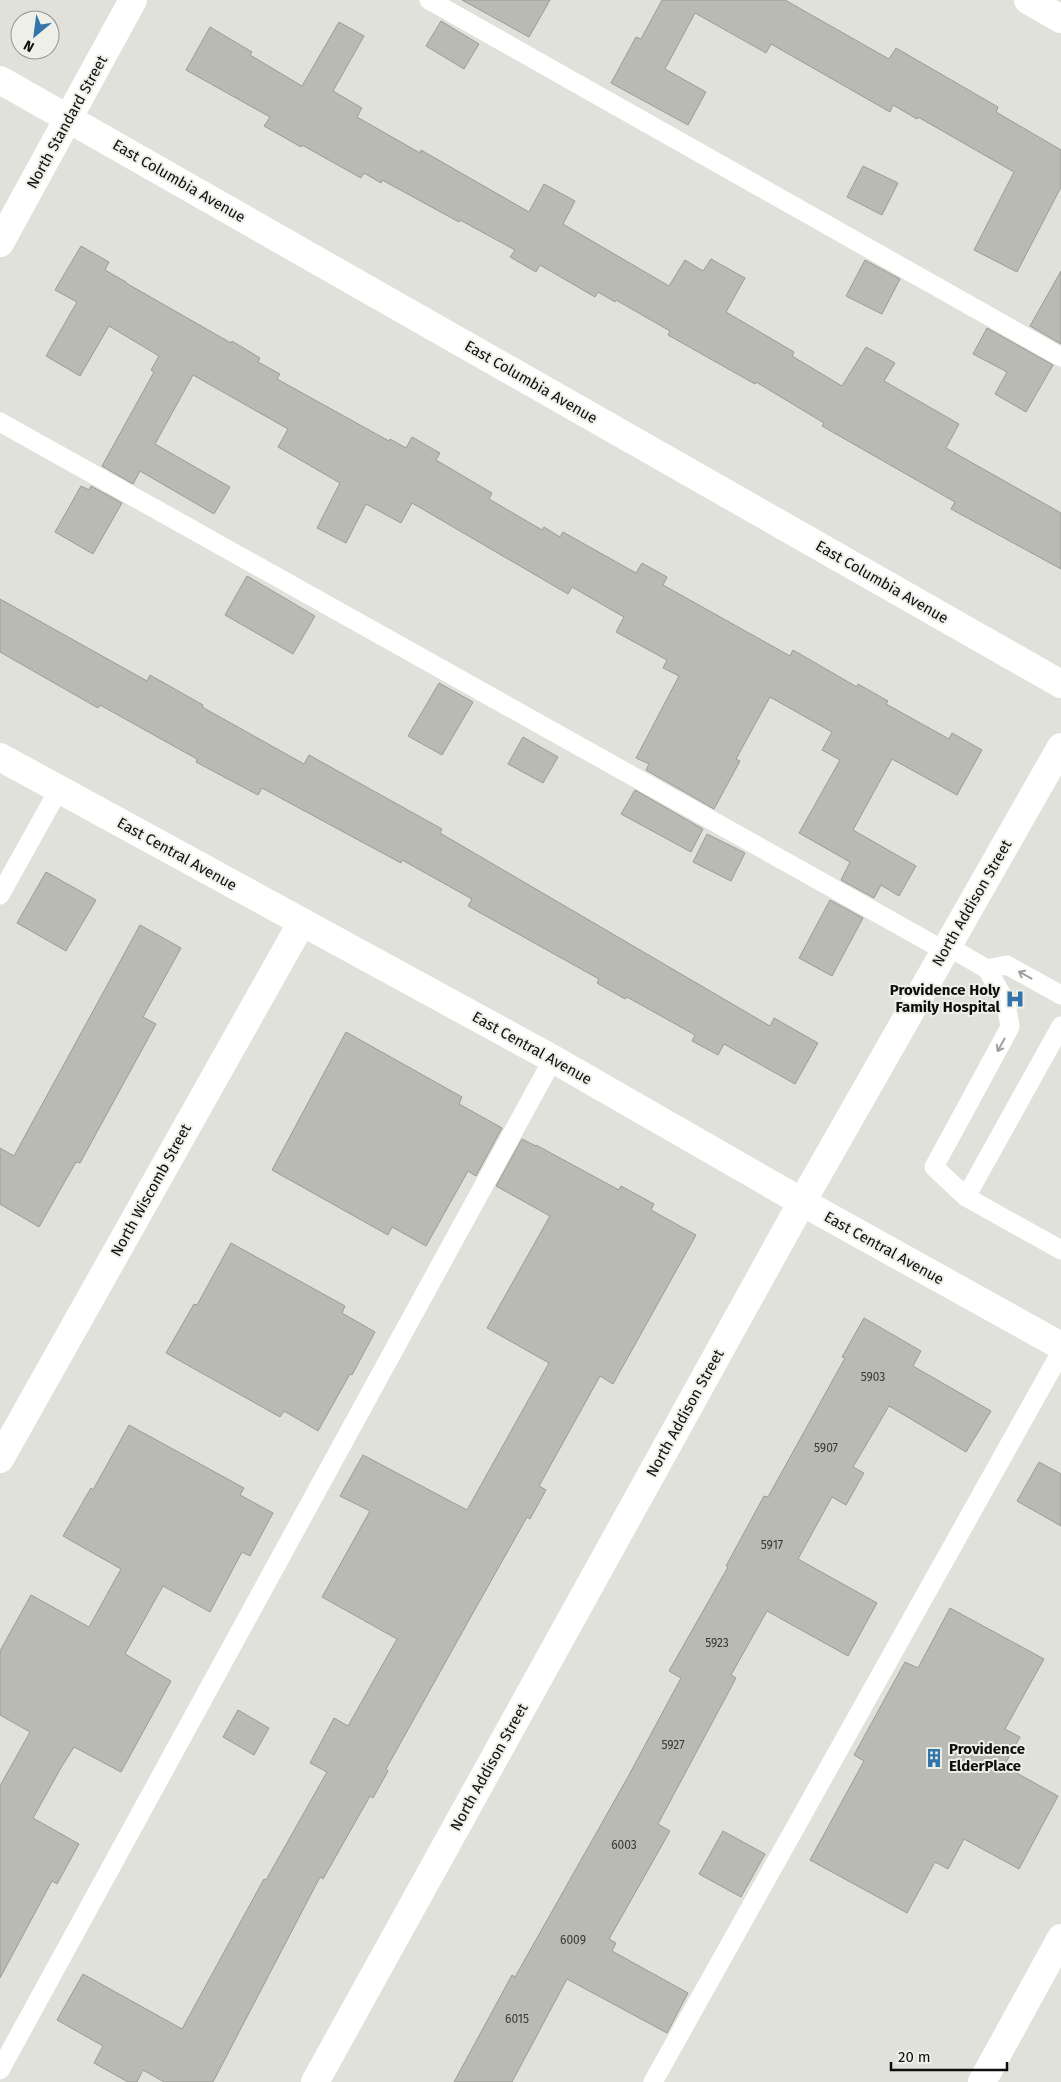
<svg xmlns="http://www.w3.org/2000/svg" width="1061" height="2082" viewBox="0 0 1061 2082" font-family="'Fira Sans',sans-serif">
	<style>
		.building { fill: #babab4; stroke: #9b9c95 }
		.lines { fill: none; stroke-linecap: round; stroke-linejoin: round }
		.lane { stroke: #fff; stroke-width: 19 }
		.street { stroke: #fff; stroke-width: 28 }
		.secondary { stroke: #fff; stroke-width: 28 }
		.oneway { stroke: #9f9f9e }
		.labels { text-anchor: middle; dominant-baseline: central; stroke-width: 4; stroke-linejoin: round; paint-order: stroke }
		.number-label { font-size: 12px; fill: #393936 }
		.street-label { font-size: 15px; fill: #0e0e0c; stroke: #eeefe8 }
		.poi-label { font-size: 15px; font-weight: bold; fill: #0e0e0c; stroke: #eeefe8; text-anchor: end }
	</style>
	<rect width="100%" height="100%" fill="#e1e1db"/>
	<g class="building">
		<polygon points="462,0 550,0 529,37"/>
		<polygon points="662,0 785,0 889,59 896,48 998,107 996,112 1061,150 1061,187 1017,272 974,250 1014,172 918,117 917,119 893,105 890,112 771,44 766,53 695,13 665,69 706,92 688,125 611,83 636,37 641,39"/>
		<polygon points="441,21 479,44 464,69 426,46"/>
		<polygon points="339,22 364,36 333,91 362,108 357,117 420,153 421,150 529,212 544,184 575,201 563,224 669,286 685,260 703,271 711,259 745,278 726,312 794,352 792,356 842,386 866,347 895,363 884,381 959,424 946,448 1061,513 1061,569 951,509 955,502 822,426 824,423 756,382 755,384 668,335 670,331 616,300 615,302 598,292 595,297 540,265 536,272 510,257 515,250 460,220 459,222 382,180 381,183 364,173 361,178 302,145 301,147 264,126 270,117 186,70 210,27 252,52 250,55 302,86"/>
		<polygon points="863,166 898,183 882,215 847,197"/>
		<polygon points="81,246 109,262 105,270 126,282 126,283 231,343 232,341 260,358 258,362 280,374 277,379 389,441 390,439 406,448 412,437 440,453 436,460 492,493 489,499 542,530 544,527 560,537 563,532 636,573 642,563 667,577 663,585 790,656 793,650 857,687 858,684 888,701 886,704 949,739 952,733 982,750 957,795 892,759 853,830 916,866 899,896 881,885 874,898 841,880 850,862 799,833 840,760 822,750 832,732 770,697 736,759 740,761 714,809 646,770 649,764 636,758 679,676 663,668 667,660 616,632 624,617 572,587 568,594 412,503 401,523 366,504 346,543 317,528 340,483 278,447 288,429 193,375 155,444 230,487 214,514 140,471 133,484 102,466 154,372 151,370 159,356 109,326 80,376 46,356 77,302 55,290"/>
		<polygon points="865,260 900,279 882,314 846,296"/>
		<polygon points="1061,271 1061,344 1030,326"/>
		<polygon points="987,328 1053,365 1026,412 995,394 1007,372 973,354"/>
		<polygon points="81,486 89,490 91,486 122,503 93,554 55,532"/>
		<polygon points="247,576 315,616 293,654 225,615"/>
		<polygon points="0,599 147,681 150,675 203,705 202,707 304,764 309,755 442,829 440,833 770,1026 774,1018 818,1043 795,1084 724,1044 718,1055 692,1041 695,1035 627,997 625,999 597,983 599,979 468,906 472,899 402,860 401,863 262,788 258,795 196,762 197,759 100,705 98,708 0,652"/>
		<polygon points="439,683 473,702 442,755 408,736"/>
		<polygon points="523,737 558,757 543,783 508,764"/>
		<polygon points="635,790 703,829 691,852 621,814"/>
		<polygon points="707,834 745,853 731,881 693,862"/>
		<polygon points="46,872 96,900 66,951 17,923"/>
		<polygon points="830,900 863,918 832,976 799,958"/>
		<polygon points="140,925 181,948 143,1017 156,1024 80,1163 76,1162 39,1227 0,1204 0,1148 14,1156"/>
		<polygon points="346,1032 462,1097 459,1104 502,1128 476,1176 468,1171 426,1246 392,1227 388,1235 272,1170"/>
		<polygon points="522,1139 536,1146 536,1145 619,1190 621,1186 654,1204 651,1210 696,1235 613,1384 600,1376 539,1486 546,1490 530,1519 527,1517 469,1620 386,1769 388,1771 373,1798 370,1796 323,1879 320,1877 213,2082 164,2082 143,2070 137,2082 128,2082 94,2063 103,2046 57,2020 83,1974 182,2029 264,1879 266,1880 327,1772 310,1763 334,1718 348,1726 397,1639 322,1597 370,1511 340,1496 363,1455 467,1510 549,1363 487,1328 550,1216 496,1186"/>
		<polygon points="231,1243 345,1306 342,1313 375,1332 352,1375 350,1374 318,1431 284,1411 280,1417 166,1353 194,1304 197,1305"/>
		<polygon points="864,1318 921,1351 913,1366 991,1411 966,1452 889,1406 853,1467 864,1473 846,1505 832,1497 798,1559 877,1603 848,1656 767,1611 731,1675 736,1678 658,1824 670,1831 609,1939 616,1943 612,1951 688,1993 667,2033 567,1979 512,2082 454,2082 512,1975 515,1977 629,1775 681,1678 669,1671 728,1567 726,1566 764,1496 768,1497 845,1358 842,1357"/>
		<polygon points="129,1425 244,1488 240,1495 273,1513 250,1556 242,1552 210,1612 163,1586 125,1654 171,1681 121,1772 74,1747 62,1766 33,1818 79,1844 57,1884 52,1881 0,1978 0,1786 30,1732 0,1715 0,1651 31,1595 89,1627 121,1569 63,1536 91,1488 93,1490"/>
		<polygon points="1039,1462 1061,1474 1061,1526 1017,1501"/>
		<polygon points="950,1608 1044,1659 1005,1729 1020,1737 1004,1766 1058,1796 1019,1869 964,1839 948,1869 935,1862 907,1913 810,1860 864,1761 854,1755 905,1662 918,1668"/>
		<polygon points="238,1710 269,1728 254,1755 223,1737"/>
		<polygon points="723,1831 765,1854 741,1897 699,1874"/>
	</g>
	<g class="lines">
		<g class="lane">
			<polyline points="429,0 1061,357"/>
			<polyline points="0,422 945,951"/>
			<polyline points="0,895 59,789"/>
			<polyline points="947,946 987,969 1006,1002 1010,1027 934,1167 966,1197"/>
			<polyline points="987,969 1007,965 1061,995"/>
			<polyline points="1061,1026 966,1197 1061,1250"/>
			<polyline points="0,2070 553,1059"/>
			<polyline points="653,2082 1061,1352"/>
		</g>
		<g class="street">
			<polyline points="1028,0 1061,19"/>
			<polyline points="0,80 1061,684"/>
			<polyline points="0,243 133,0"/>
			<polyline points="0,757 553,1059 802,1202"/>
			<polyline points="0,1459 302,922"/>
			<polyline points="982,2082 1061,1938"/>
		</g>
		<g class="secondary">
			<polyline points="802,1202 1061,1346"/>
			<polyline points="315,2082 802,1202 1061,747"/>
		</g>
	</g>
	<defs><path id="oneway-shaft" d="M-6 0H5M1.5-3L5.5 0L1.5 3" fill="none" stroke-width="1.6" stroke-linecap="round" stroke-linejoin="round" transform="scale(1.25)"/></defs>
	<g class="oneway">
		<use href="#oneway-shaft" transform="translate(1025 975) rotate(-151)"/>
		<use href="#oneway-shaft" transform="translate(1001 1045) rotate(119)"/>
	</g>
	<defs>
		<g id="hospital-bare" transform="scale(1.5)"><path d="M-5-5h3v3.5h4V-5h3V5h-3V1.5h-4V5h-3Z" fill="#3375ab" stroke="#eeefe8" stroke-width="2.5" paint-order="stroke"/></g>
		<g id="building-bare" transform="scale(1.5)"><path d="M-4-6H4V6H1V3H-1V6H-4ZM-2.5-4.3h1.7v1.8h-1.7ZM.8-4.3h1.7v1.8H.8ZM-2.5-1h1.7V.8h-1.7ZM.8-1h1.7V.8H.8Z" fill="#3375ab" stroke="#eeefe8" stroke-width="2.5" paint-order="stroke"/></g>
	</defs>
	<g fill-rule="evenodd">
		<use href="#hospital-bare" x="1015" y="999"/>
		<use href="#building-bare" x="934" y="1758"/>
	</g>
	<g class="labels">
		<g class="number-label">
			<text x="873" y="1377">5903</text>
			<text x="826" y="1448">5907</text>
			<text x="772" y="1545">5917</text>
			<text x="717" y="1643">5923</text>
			<text x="673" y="1745">5927</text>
			<text x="624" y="1845">6003</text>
			<text x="573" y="1940">6009</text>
			<text x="517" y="2019">6015</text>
		</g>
		<g class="street-label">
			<text transform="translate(67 122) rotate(-61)">North Standard Street</text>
			<text transform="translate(179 181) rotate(30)">East Columbia Avenue</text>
			<text transform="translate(531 382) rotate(30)">East Columbia Avenue</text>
			<text transform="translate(882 582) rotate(30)">East Columbia Avenue</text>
			<text transform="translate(177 854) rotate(29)">East Central Avenue</text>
			<text transform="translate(972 903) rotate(-60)">North Addison Street</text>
			<text transform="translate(532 1048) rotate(29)">East Central Avenue</text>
			<text transform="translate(151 1190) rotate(-61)">North Wiscomb Street</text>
			<text transform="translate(884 1248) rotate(29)">East Central Avenue</text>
			<text transform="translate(685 1413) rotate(-61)">North Addison Street</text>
			<text transform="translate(489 1767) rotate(-61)">North Addison Street</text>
		</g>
		<g class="poi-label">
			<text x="1000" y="990">Providence Holy<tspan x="1000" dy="17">Family Hospital</tspan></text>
			<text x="949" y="1749" text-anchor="start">Providence<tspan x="949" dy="17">ElderPlace</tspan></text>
		</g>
	</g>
	<g transform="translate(35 35) rotate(209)"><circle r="24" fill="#eeefe8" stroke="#949590"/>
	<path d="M0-4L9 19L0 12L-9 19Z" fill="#3375ab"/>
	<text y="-8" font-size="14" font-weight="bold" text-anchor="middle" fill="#0e0e0c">N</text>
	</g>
	<path d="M891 2062v8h116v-8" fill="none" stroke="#0e0e0c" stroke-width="2.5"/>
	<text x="898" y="2062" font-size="15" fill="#0e0e0c" stroke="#eeefe8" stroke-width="4" paint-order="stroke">20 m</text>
</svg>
